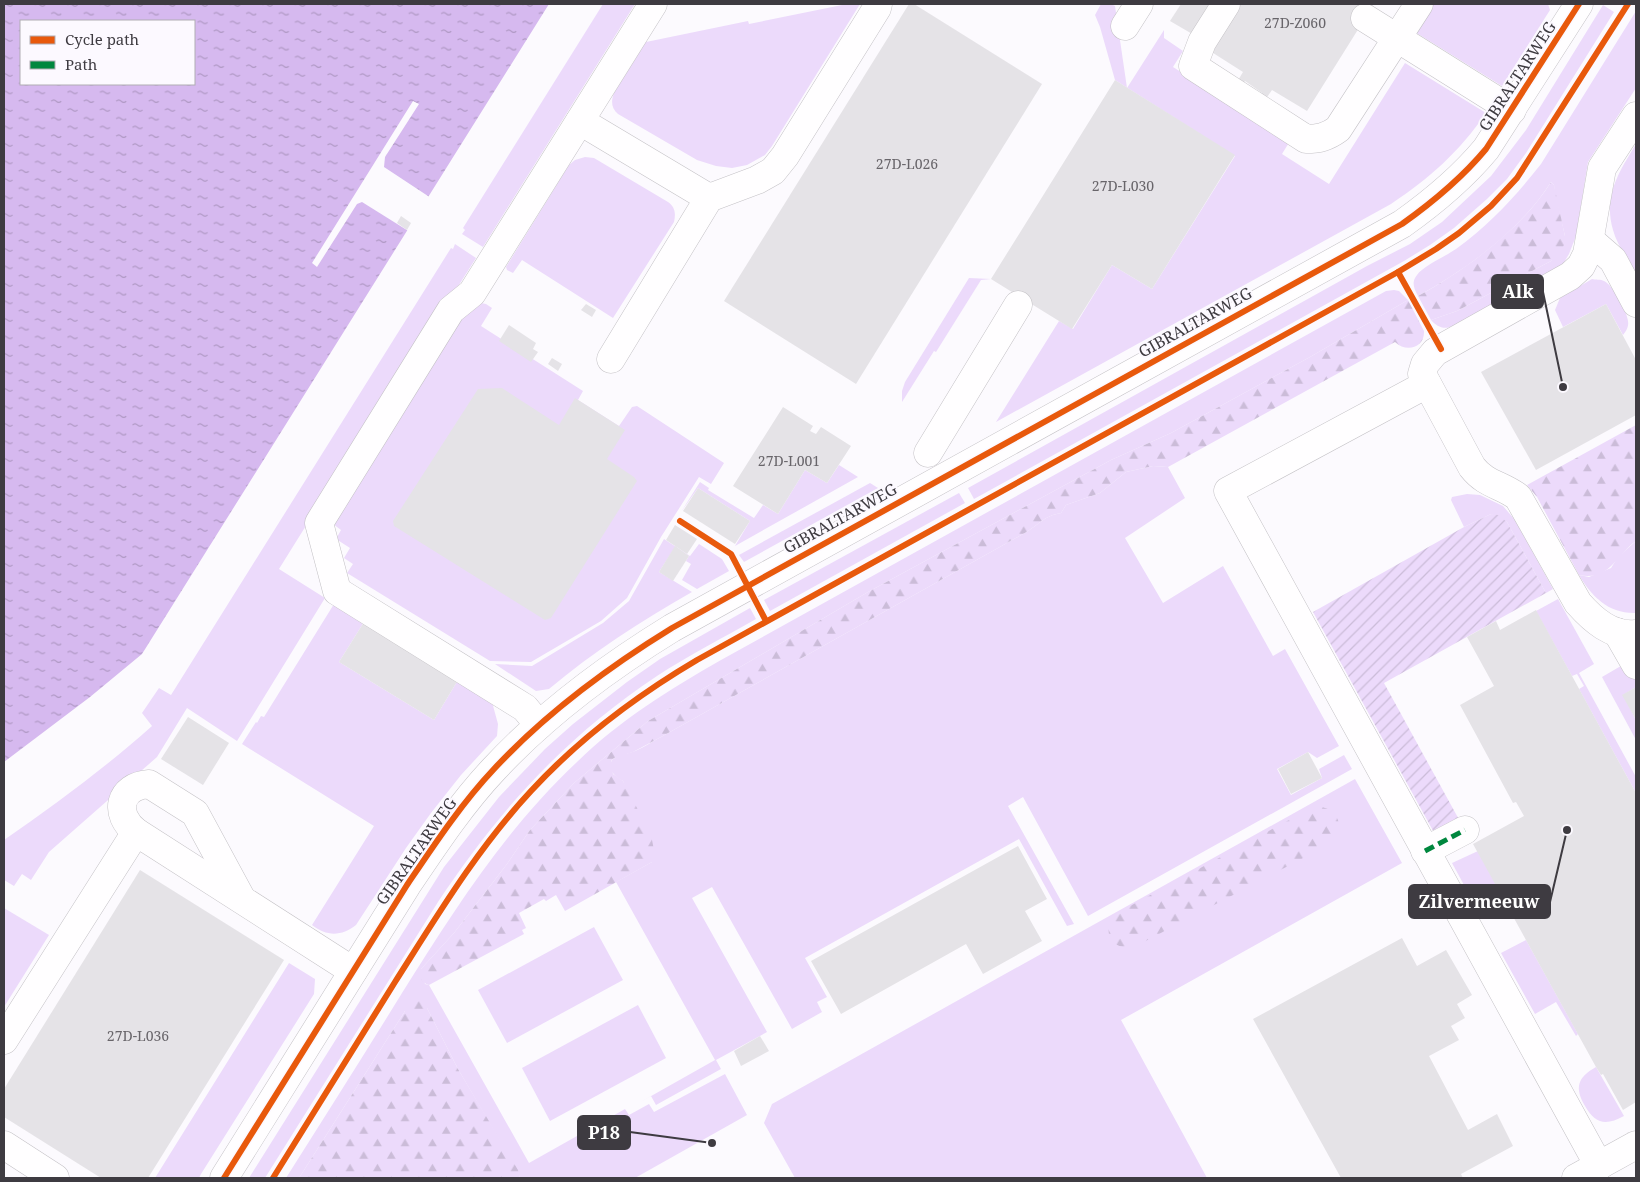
<svg xmlns="http://www.w3.org/2000/svg" width="1640" height="1182" viewBox="0 0 1640 1182" font-family="'Noto Serif',serif">
	<style>
		.green { fill: #ecdafb }
		.forest { fill: url(#forest-firs) }
		.garden { fill: url(#garden-furrows) }
		.water { fill: url(#water-ripples); fill-rule: evenodd }
		.pier { fill: #fcfafe }
		.building { fill: #e5e3e7 }
		.lines { fill: none; stroke-linecap: round; stroke-linejoin: round }
		.minor-casing { stroke: #c4c2c6; stroke-width: 29 }
		.minor { stroke: #fffeff; stroke-width: 28 }
		.quiet { stroke: #00873e; stroke-width: 5; stroke-dasharray: 10 5; stroke-linecap: butt }
		.cycleway-casing { stroke: #fcf9ff; stroke-width: 9 }
		.cycleway { stroke: #e8590c; stroke-width: 6 }
		.labels { text-anchor: middle; dominant-baseline: central; stroke-width: 4; stroke-linejoin: round; paint-order: stroke }
		.number-label { font-size: 14px; fill: #68656a }
		.street-label { font-size: 16px; fill: #3e3b41; stroke: #fcf9ff }
		.leader { fill: none; stroke: #3e3b41; stroke-width: 2 }
		.callout-dot { fill: #3e3b41; stroke: #fcf9ff; stroke-width: 2 }
		.callout { fill: #3e3b41; stroke: #3e3b41; stroke-width: 2 }
		.callout-label { font-size: 18px; text-anchor: middle; font-weight: bold; fill: #fff }
	</style>
	<defs>
		<pattern id="forest-firs" width="22" height="20" patternUnits="userSpaceOnUse" patternTransform="scale(1.25)"><rect width="22" height="20" fill="#ecdafb"/><path d="M5 1l3.5 6h-7zM16 11l3.5 6h-7z" fill="#cbbcd8"/></pattern>
		<pattern id="garden-furrows" width="10" height="10" patternUnits="userSpaceOnUse" patternTransform="scale(1.25)"><rect width="10" height="10" fill="#ecdafb"/><path d="M-1 1l2-2M0 10L10 0M9 11l2-2" fill="none" stroke="#cbbcd8"/></pattern>
		<pattern id="water-ripples" width="26" height="14" patternUnits="userSpaceOnUse" patternTransform="scale(1.25)"><rect width="26" height="14" fill="#d6b9ef"/><path d="M2 4q2-2 4 0t4 0M15 11q2-2 4 0t4 0" fill="none" stroke="#af98c3"/></pattern>
	</defs>
	<rect width="100%" height="100%" fill="#fcfafe"/>
	<g class="green">
		<polygon points="603,4 635,4 483,247 462,234 465,230 463,228"/>
		<path d="M847 4H860L772 146 765 155 747 165 732 168 716 166 697 160 618 114C611 108 611 101 614 93L646 42 748 21 749 24Z"/>
		<path d="M1101 4H1111L1115 6 1127 88 1164 30V38L1183 51 1173 67 1290 141 1282 154 1329 184 1405 63 1486 113C1459 152 1430 178 1391 204L996 422 1059 321 1073 329 1112 265 1152 289 1235 156 1115 80 1100 27 1095 15Z"/>
		<polygon points="1433,4 1548,4 1550,10 1502,86 1415,32"/>
		<polygon points="1603,5 1614,12 1526,153 1507,179 1487,199 1454,228 1430,245 1404,261 974,499 968,488 1367,266 1410,244 1442,222 1491,176 1526,130"/>
		<path d="M1636 11V88L1588 162 1576 236 1569 254 1563 264 1453 326C1444 330 1437 327 1431 320L1457 311 1551 261 1565 236 1555 194 1554 185 1551 182C1520 231 1467 269 1418 296 1414 289 1411 282 1417 275 1423 266 1446 256 1456 249 1490 224 1515 197 1541 164Z"/>
		<path d="M1636 144V275C1629 261 1617 245 1613 230 1603 196 1619 172 1636 144Z"/>
		<path d="M585 157 594 158 668 202C675 207 676 213 674 222L613 318 522 260 513 273 507 270 506 267 569 165 575 160Z"/>
		<path d="M455 244 476 258 445 307 443 306 279 569 325 598 237 741 187 708 157 757 49 852 31 880 22 874 14 886 4 880V840C55 805 106 767 152 726L142 713 159 688 171 695 451 248 453 249Z"/>
		<polygon points="969,278 991,279 981,280 936,352 934,351 902,402 902,391 905,382"/>
		<path d="M1592 279C1595 280 1601 279 1604 281 1613 285 1627 311 1628 321 1629 327 1626 331 1623 335L1606 304 1563 327 1555 310 1560 298Z"/>
		<path d="M1394 290 1399 291 1408 300 1310 357 1171 433 1111 460 868 592 648 721 574 783 530 830 507 864 454 933 421 969 425 984 429 985 529 1163 625 1109 629 1115 649 1104 654 1112 725 1074 747 1115 635 1178H520L517 1170 458 1069 427 1008 405 1011 299 1178H286C325 1116 364 1055 402 993 455 909 504 831 577 762 619 721 670 689 721 660L1386 291Z"/>
		<polygon points="481,303 486,304 492,308 481,326 583,391 578,400 619,426 632,407 637,406 724,463 711,484 699,477 661,537 627,598 601,621 531,662 490,661 347,573 353,564 344,558 350,548 336,539 341,530 333,524 468,309 476,304"/>
		<polygon points="839,465 858,477 735,546 750,521 698,488 681,512 700,482 709,488 708,490 754,518 763,505 778,514 805,470 827,483"/>
		<path d="M1153 466 1168 467 1185 498 1125 538 1163 603 1223 566 1273 656 1285 649 1339 746 1317 758 1308 752 1277 769 1291 795 1322 778 1319 769 1344 755 1352 769 1088 916 1023 797 1008 806 1074 924 1067 926 1019 839 805 958 827 997 817 1002 822 1012 792 1029 712 887 692 898 767 1032 716 1060 721 1069 656 1105 651 1096 637 1104 715 1060 616 882 652 862 623 781C616 778 605 768 613 759 617 755 626 754 632 752 642 749 651 742 661 737L1023 534C1038 526 1043 516 1061 513L1066 505 1100 493 1126 472Z"/>
		<polygon points="870,483 878,488 744,562 739,555"/>
		<polygon points="959,493 965,503 770,611 764,600"/>
		<polygon points="1467,494 1480,495 1503,506 1515,520 1553,589 1546,593 1507,522 1491,514 1464,527 1451,500 1452,497"/>
		<path d="M664 539 690 556 699 544 722 559 729 571 697 589 682 580 691 564 686 561 689 556 675 547 659 572 692 592C641 621 593 652 549 689L536 691 495 664 532 666 603 623 629 601Z"/>
		<path d="M1636 541V613C1609 614 1592 597 1579 575L1589 577 1611 568 1618 557Z"/>
		<polygon points="1558,599 1594,664 1579,673 1636,777 1636,793 1579,689 1584,686 1577,674 1572,676 1536,611"/>
		<path d="M334 604 364 622 339 662 434 720 458 680 492 702 498 724 497 736 461 775 431 813 406 848 356 925C342 936 327 937 312 925L374 826 242 744 256 722 257 723 261 716 264 717Z"/>
		<path d="M750 608 756 619C723 638 689 655 657 676 564 738 500 809 438 902L265 1178H249L444 867 499 797 545 749 573 724 627 682 660 659Z"/>
		<polygon points="1626,663 1636,682 1636,687 1623,695 1636,720 1636,740 1602,677"/>
		<polygon points="1355,779 1402,863 1121,1020 1207,1178 795,1178 764,1123 772,1104"/>
		<polygon points="1478,851 1507,904 1482,918 1452,863"/>
		<polygon points="4,908 49,935 4,1007"/>
		<polygon points="594,927 623,980 507,1043 478,990"/>
		<polygon points="1526,940 1578,1034 1576,1036 1556,1002 1535,1014 1501,953"/>
		<polygon points="289,963 315,979 314,994 201,1174 199,1178 155,1178"/>
		<polygon points="638,1005 666,1058 550,1121 522,1068"/>
		<path d="M1596 1067 1624 1116C1606 1126 1595 1124 1585 1106 1574 1087 1578 1077 1596 1067Z"/>
	</g>
	<g class="forest">
		<path d="M1551 182 1554 185 1566 241 1563 247 1551 261 1457 311 1431 320 1418 296C1464 271 1523 228 1551 182Z"/>
		<path d="M1408 300 1424 331C1425 348 1406 353 1395 342L1168 467 1153 466 1126 472 1100 493 1066 505 1061 513C1043 516 1038 526 1023 534L661 737 633 752 614 758 611 761 613 774 623 781 651 835 654 850 652 862 565 911 556 895 546 901 544 899 519 913 526 928 522 930 524 934 429 985C421 983 419 977 421 969L454 933 507 864 530 830 574 783 648 721 868 592 1111 460 1171 433 1310 357Z"/>
		<path d="M1636 425V541C1615 556 1610 581 1579 575L1537 497 1527 485Z"/>
		<path d="M1315 806C1339 807 1348 830 1328 845L1138 945C1113 955 1097 930 1119 912Z"/>
		<polygon points="412,1000 420,1001 427,1008 458,1069 518,1170 520,1178 299,1178"/>
	</g>
	<polygon class="garden" points="1491,514 1498,515 1507,522 1546,593 1384,683 1462,825 1437,838 1313,612 1464,527"/>
	<path class="water" d="M4 4H549L142 654 90 697 4 762ZM21 21H194V84H21Z"/>
	<polygon class="pier" points="413,101 419,104 385,157 384,167 431,198 410,232 362,202 357,204 317,267 312,263"/>
	<g class="building">
		<polygon points="909,4 914,4 1042,84 856,384 724,301"/>
		<polygon points="1181,4 1212,4 1194,35 1170,21"/>
		<polygon points="1239,4 1374,4 1307,111 1272,90 1265,100 1260,97 1262,93 1245,81 1243,84 1237,82 1243,72 1210,51"/>
		<polygon points="1115,80 1235,155 1152,289 1112,265 1072,329 991,279"/>
		<polygon points="401,216 411,223 407,230 397,223"/>
		<polygon points="586,304 596,310 592,317 581,310"/>
		<polygon points="1606,304 1636,360 1636,415 1536,470 1481,372"/>
		<polygon points="509,325 536,343 533,349 538,352 531,362 499,341"/>
		<polygon points="552,358 562,364 558,371 548,364"/>
		<polygon points="502,388 559,425 575,398 625,430 607,459 634,477 637,481 551,618 545,620 394,526 393,521 478,389"/>
		<polygon points="783,407 813,426 810,431 816,434 821,427 851,446 827,483 805,470 778,514 733,486"/>
		<polygon points="698,488 750,521 735,544 683,511"/>
		<polygon points="675,525 697,539 687,554 666,540"/>
		<polygon points="675,546 689,556 673,581 659,572"/>
		<polygon points="1536,610 1636,793 1636,1102 1623,1110 1603,1074 1601,1075 1596,1067 1473,844 1524,816 1516,802 1513,803 1460,705 1494,686 1467,637 1496,621 1500,630"/>
		<polygon points="364,622 458,680 434,720 339,662"/>
		<polygon points="1636,687 1636,720 1622,695"/>
		<polygon points="188,717 229,743 203,785 161,759"/>
		<polygon points="1308,752 1322,778 1291,794 1278,769"/>
		<polygon points="1018,846 1047,899 1025,911 1042,941 983,974 966,944 841,1014 811,961"/>
		<polygon points="140,870 284,960 148,1178 101,1178 4,1117 4,1089"/>
		<polygon points="1402,938 1417,966 1446,950 1472,995 1457,1004 1465,1018 1451,1026 1459,1040 1429,1056 1468,1130 1497,1114 1513,1146 1461,1174 1463,1178 1341,1178 1253,1019"/>
		<polygon points="760,1036 769,1051 741,1066 734,1051"/>
	</g>
	<g class="lines">
		<g class="minor-casing">
			<g id="minor">
				<path d="M1226 4 1202 42 1193 66 1306 139C1319 139 1327 137 1338 129L1419 4"/>
				<polyline points="1365,18 1512,110"/>
				<polyline points="1125,26 1139,4"/>
				<path d="M1636 116 1602 168 1587 254 1581 266 1570 276 1435 352 1425 364 1422 374 1472 467C1486 485 1501 484 1518 497L1578 603C1593 620 1612 637 1636 634"/>
				<polyline points="580,121 709,198"/>
				<polyline points="1590,240 1613,260 1636,303"/>
				<polyline points="611,359 709,198 757,180 773,171 785,156 877,8 878,4"/>
				<polyline points="1427,384 1228,491 1599,1166"/>
				<polyline points="928,453 1018,305"/>
				<polyline points="1617,632 1636,665"/>
				<polyline points="539,725 525,708 337,591 319,523 451,310 472,293 653,4"/>
				<path d="M136 832C113 814 119 786 149 784L195 813 241 898"/>
				<polyline points="1425,851 1465,830"/>
				<polyline points="4,1040 136,832 353,971"/>
				<polyline points="4,1145 55,1178"/>
				<path d="M224 1178 407 885C434 845 461 804 494 769 545 714 607 668 672 628L1402 224C1433 202 1461 179 1486 149L1579 4"/>
				<polyline points="1576,1178 1636,1145"/>
			</g>
		</g>
		<use href="#minor" class="minor"/>
		<polyline class="quiet" points="1425,851 1465,830"/>
		<g class="cycleway-casing">
			<g id="cycleway">
				<polyline points="1398,272 1441,349"/>
				<polyline points="680,521 731,554 766,621"/>
				<path d="M224 1178 407 885C434 845 461 804 494 769 545 714 607 668 672 628L1402 224C1433 202 1461 179 1486 149L1579 4"/>
				<path d="M273 1178C313 1113 354 1048 395 982 437 916 477 849 531 791 579 739 636 696 697 660L1398 272 1436 249 1459 233 1491 206 1517 178 1628 4"/>
			</g>
		</g>
		<use href="#cycleway" class="cycleway"/>
	</g>
	<g class="labels">
		<g class="number-label">
			<text x="1295" y="22">27D-Z060</text>
			<text x="907" y="163">27D-L026</text>
			<text x="1123" y="185">27D-L030</text>
			<text x="789" y="460">27D-L001</text>
			<text x="138" y="1035">27D-L036</text>
		</g>
		<g class="street-label">
			<text transform="translate(1517 76) rotate(-57)">GIBRALTARWEG</text>
			<text transform="translate(1195 322) rotate(-29)">GIBRALTARWEG</text>
			<text transform="translate(840 518) rotate(-29)">GIBRALTARWEG</text>
			<text transform="translate(416 851) rotate(-55)">GIBRALTARWEG</text>
		</g>
	</g>
	<path class="leader" d="M1563 387L1543 292M1567 830L1550 902M712 1143L630 1132"/>
	<g class="callout-dot">
		<circle cx="1563" cy="387" r="5"/>
		<circle cx="1567" cy="830" r="5"/>
		<circle cx="712" cy="1143" r="5"/>
	</g>
	<g class="callout">
		<rect x="1492" y="275" width="51" height="33" rx="5"/>
		<rect x="1409" y="885" width="141" height="33" rx="5"/>
		<rect x="578" y="1116" width="52" height="33" rx="5"/>
	</g>
	<g class="callout-label">
		<text x="1518" y="298">Alk</text>
		<text x="1479" y="908">Zilvermeeuw</text>
		<text x="604" y="1139">P18</text>
	</g>
	<rect width="1640" height="1182" fill="none" stroke="#3e3b41" stroke-width="10"/>
	<rect x="20" y="20" width="175" height="65" fill="#fcf9ff" stroke="#b0adb3"/>
	<rect x="30" y="36" width="25" height="8" fill="#e8590c" stroke="#b0adb3"/>
	<text x="65" y="45" font-size="15" fill="#3e3b41">Cycle path</text>
	<rect x="30" y="61" width="25" height="8" fill="#00873e" stroke="#b0adb3"/>
	<text x="65" y="70" font-size="15" fill="#3e3b41">Path</text>
</svg>
